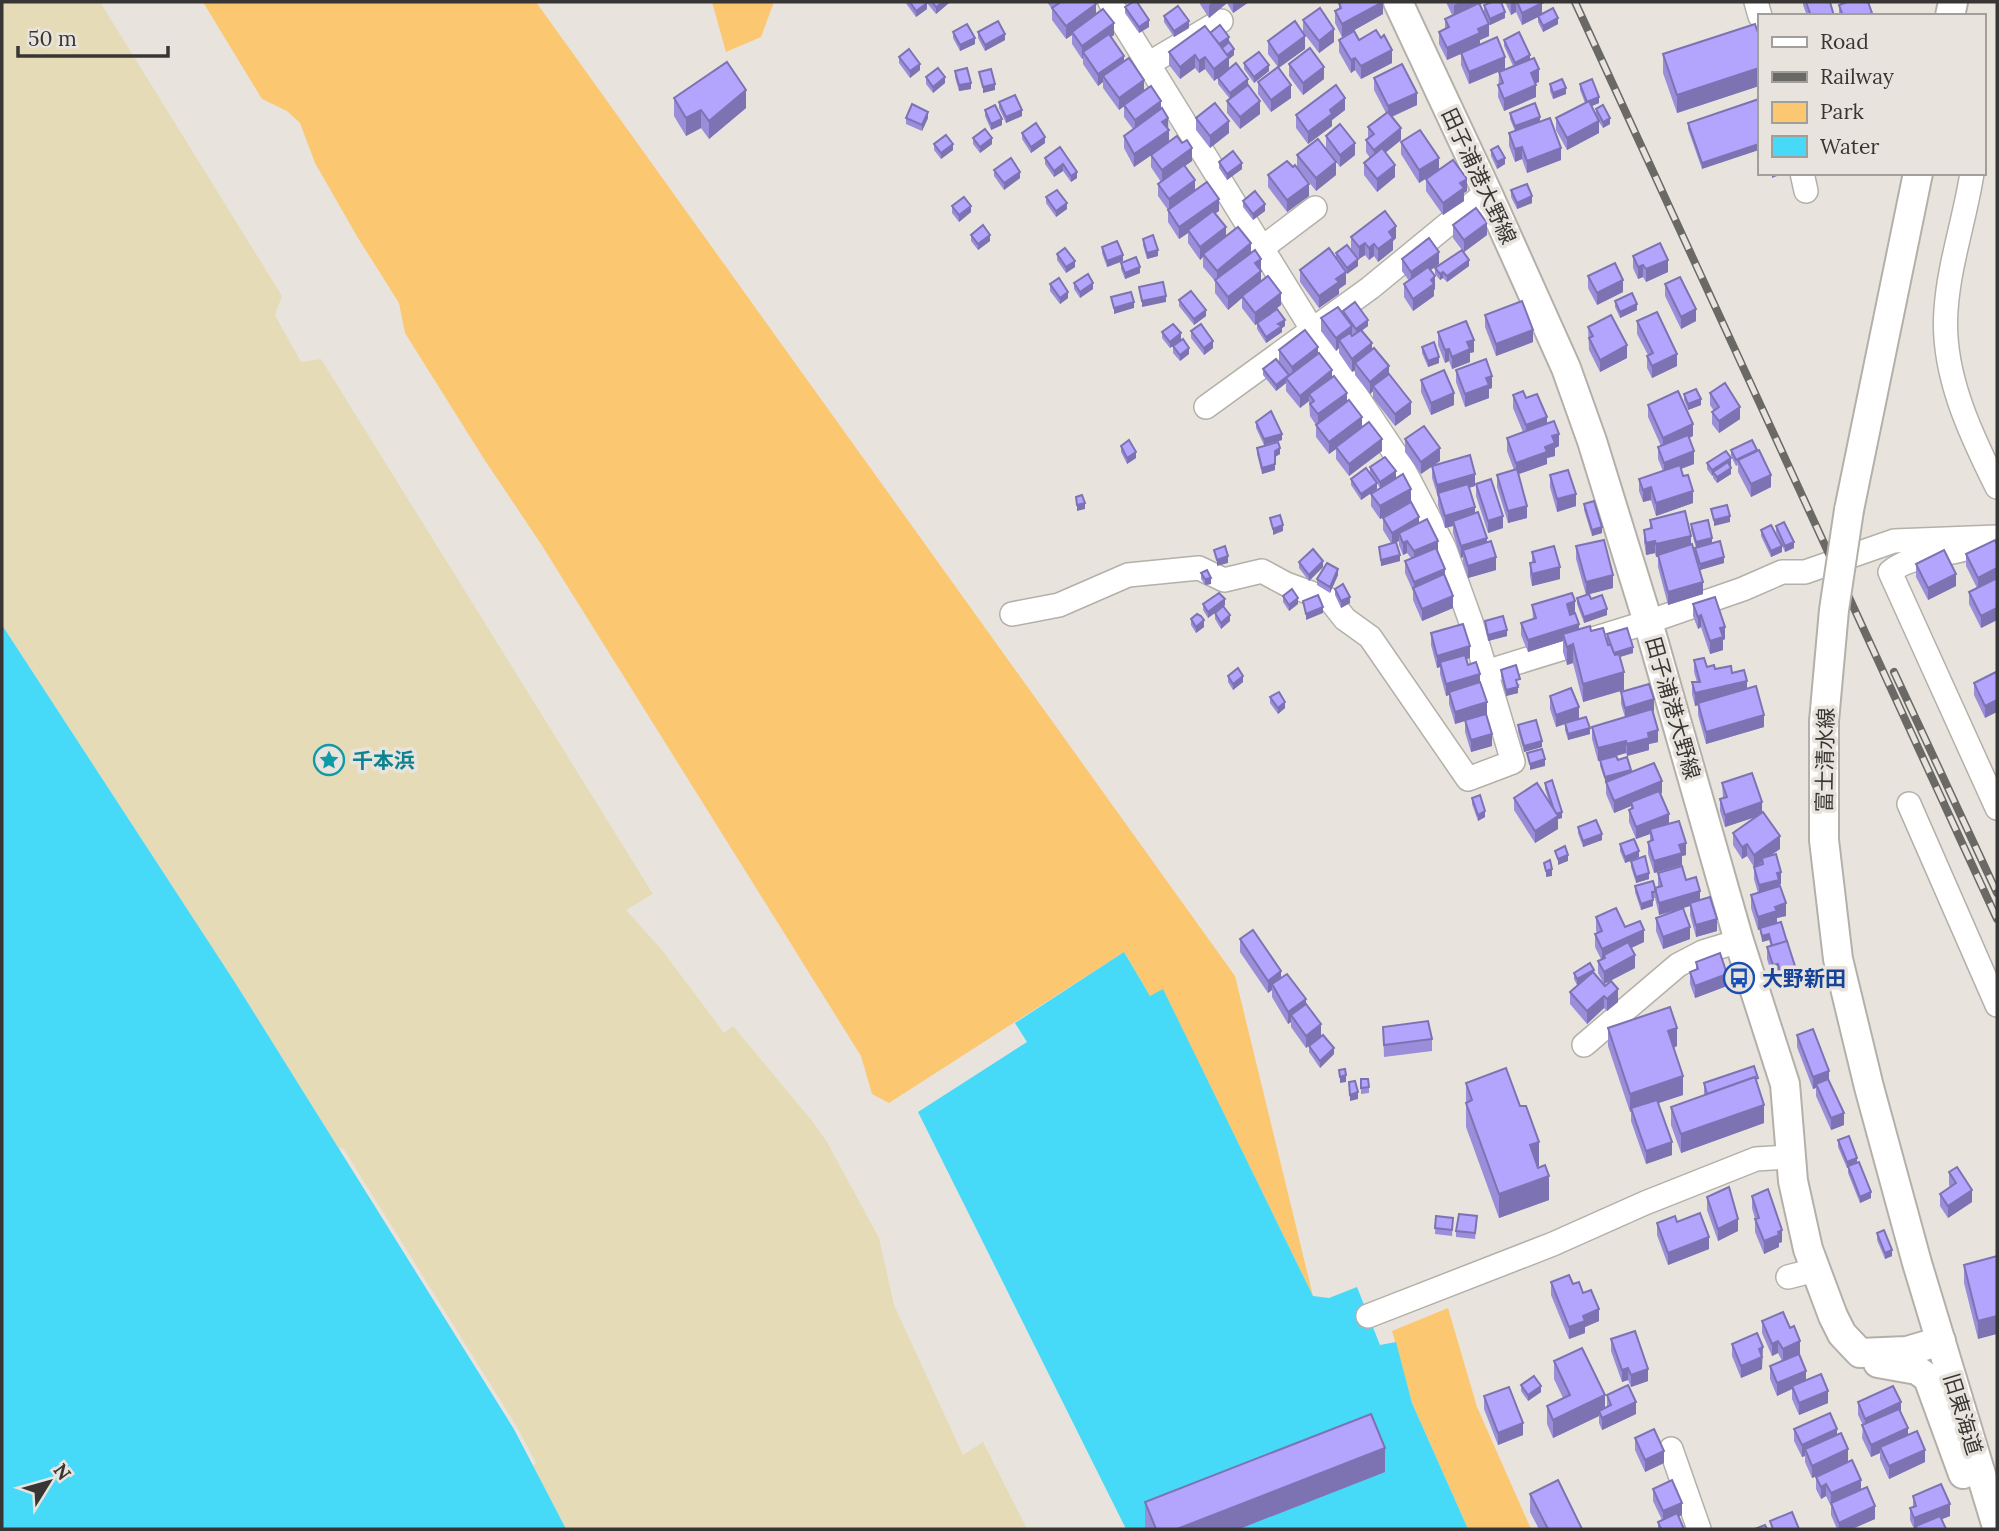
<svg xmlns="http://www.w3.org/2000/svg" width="1999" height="1531" viewBox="0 0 1999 1531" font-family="Lora,'Noto Sans JP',serif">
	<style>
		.green { fill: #fbc770 }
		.sand { fill: #e5dbb6 }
		.water { fill: #47d9f8 }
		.pier { fill: #e8e4dd }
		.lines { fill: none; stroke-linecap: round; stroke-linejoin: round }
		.minor-casing { stroke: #b4b0a9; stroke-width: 26 }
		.major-casing { stroke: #b4b0a9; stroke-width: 32 }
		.minor { stroke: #fff; stroke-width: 23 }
		.major { stroke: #fff; stroke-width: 28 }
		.rail-casing { stroke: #6b6965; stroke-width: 8 }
		.rail { stroke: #e8e4dd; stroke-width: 5; stroke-dasharray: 16; stroke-linecap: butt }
		.major-bridge-casing { stroke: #b4b0a9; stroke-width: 32; stroke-linecap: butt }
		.major-bridge { stroke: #fff; stroke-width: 28 }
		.wall { fill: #9a8dda }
		.shaded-wall { fill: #7d73b2 }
		.building { fill: #b3a4fe; stroke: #7d73b2; stroke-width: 2 }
		.labels { text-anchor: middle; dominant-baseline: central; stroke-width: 7; stroke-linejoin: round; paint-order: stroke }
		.street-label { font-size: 21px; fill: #383634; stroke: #e8e4dd }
		.culture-label { font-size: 21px; font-weight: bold; fill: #0d838f; stroke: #e8e4dd; text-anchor: start }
		.transit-label { font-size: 21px; font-weight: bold; fill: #164399; stroke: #e8e4dd; text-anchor: start }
	</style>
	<rect width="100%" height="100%" fill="#e8e4dd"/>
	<g class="green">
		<polygon points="203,2 536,2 1235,976 1313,1296 1163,990 1150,996 1124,952 889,1103 872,1094 861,1056 541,544 484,459 405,333 399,303 358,238 315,163 300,123 287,111 262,99"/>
		<polygon points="712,2 774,2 761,37 726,52"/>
		<polygon points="1448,1308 1477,1407 1531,1529 1468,1529 1412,1403 1392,1331"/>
	</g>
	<polygon class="sand" points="2,2 100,2 282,296 275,315 301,362 321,359 653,894 626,910 662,950 724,1033 733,1026 812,1121 827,1142 879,1238 894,1305 963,1455 983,1442 1027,1529 566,1529 514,1429 236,984 2,625"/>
	<g class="water">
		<polygon points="2,625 236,984 514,1429 566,1529 2,1529"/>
		<polygon points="1124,952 1150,996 1163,989 1313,1296 1329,1298 1357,1287 1380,1345 1396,1342 1412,1403 1468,1529 1126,1529 918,1112 1027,1042 1015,1023"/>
	</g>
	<polygon class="pier" points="339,1148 343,1148 517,1427 536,1463 533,1465 514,1429"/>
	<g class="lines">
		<g class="minor-casing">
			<g id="minor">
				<polyline points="1756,2 1760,16"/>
				<polyline points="1148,64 1221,21"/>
				<polyline points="1802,173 1806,191"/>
				<path d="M1972 173C1965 219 1949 264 1946 310 1941 372 1970 433 1997 487"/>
				<polyline points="1262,248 1315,208"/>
				<polyline points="1206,407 1370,288 1487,192"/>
				<path d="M1982 544C1954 556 1911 553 1890 572L1997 808"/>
				<polyline points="1012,614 1059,605 1128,575 1199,568 1224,580 1262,571 1286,584 1330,600 1345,619 1370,637 1468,779 1513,762 1471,622 1444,547 1396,455 1312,329 1110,2"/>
				<polyline points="1486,672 1648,622 1743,589 1782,572 1805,572 1894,541 1997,537"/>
				<polyline points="1909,804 1997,1005"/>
				<polyline points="1584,1045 1678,965 1703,952 1739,941"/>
				<polyline points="1788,1277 1815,1270"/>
				<polyline points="1368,1316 1553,1244 1645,1203 1756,1159 1790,1157"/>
				<polyline points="1671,1449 1699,1529"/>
			</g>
		</g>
		<g class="major-casing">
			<g id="major">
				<polyline points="1398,2 1487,192 1566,368 1592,441 1648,622 1739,941 1785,1084 1793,1181 1808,1249 1833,1316 1842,1334 1860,1353 1907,1351 1941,1341"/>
				<polyline points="1950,16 1953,2"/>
				<polyline points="1849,510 1918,173"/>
				<polyline points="1824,721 1824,840 1838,959 1869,1087 1917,1263 1997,1527"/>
				<polyline points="1878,1363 1917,1370 1928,1378 1963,1474"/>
			</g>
		</g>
		<use href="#minor" class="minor"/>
		<use href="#major" class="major"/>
		<g class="rail-casing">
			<g id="rail">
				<polyline points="1575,2 1997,919"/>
				<polyline points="1894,672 1997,893"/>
			</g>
		</g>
		<use href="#rail" class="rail"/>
		<g class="major-bridge-casing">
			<polyline id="major-bridge" points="1824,721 1834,610 1849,510"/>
		</g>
		<use href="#major-bridge" class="major-bridge"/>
	</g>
	<g class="wall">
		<polygon points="905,2 926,2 927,9 916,17"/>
		<polygon points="926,2 949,2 949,3 936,14"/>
		<polygon points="1047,2 1095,2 1096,14 1114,35 1111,37 1124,61 1144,91 1161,108 1168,118 1169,142 1192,161 1185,166 1195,191 1219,211 1215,213 1226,236 1261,259 1261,282 1281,305 1268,315 1285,326 1282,328 1282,332 1266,343 1257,329 1257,324 1255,325 1242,308 1242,298 1228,310 1215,293 1215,281 1203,267 1203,257 1200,260 1188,243 1188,233 1179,239 1168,222 1168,210 1158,196 1158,184 1161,182 1151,167 1151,155 1160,149 1134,167 1124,148 1124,136 1133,129 1124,117 1124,106 1119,110 1103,88 1103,82 1098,86 1083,64 1083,58 1082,59 1072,44 1072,35 1066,39 1052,20 1052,9"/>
		<polygon points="1200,2 1249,2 1233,13 1227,3 1209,18 1200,4"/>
		<polygon points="1446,2 1485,2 1480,4 1489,36 1480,40 1480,44 1505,69 1469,84 1461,65 1461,54 1447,60 1439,44 1439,32 1445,29 1445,19 1452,15"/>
		<polygon points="1505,2 1541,2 1542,14 1558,24 1543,32 1538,22 1538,17 1522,25 1516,12 1511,15"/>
		<polygon points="1803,2 1830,2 1834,16 1807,16 1803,5"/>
		<polygon points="1339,3 1383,14 1342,37 1335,23 1335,11 1339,9"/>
		<polygon points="1484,5 1505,18 1490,25 1484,12"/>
		<polygon points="1839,5 1872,16 1839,16"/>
		<polygon points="1125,7 1149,27 1139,33 1125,13"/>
		<polygon points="1164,16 1189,28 1174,37 1164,22"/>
		<polygon points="1303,20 1334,42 1319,53 1303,32"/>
		<polygon points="953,32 975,44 960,51 953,38"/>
		<polygon points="978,32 1005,40 985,51 978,38"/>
		<polygon points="1210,33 1229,43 1234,55 1229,59 1229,69 1214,81 1205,69 1199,73 1195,68 1180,79 1169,65 1169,52"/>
		<polygon points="1759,36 1759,86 1677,113 1663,73 1663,54"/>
		<polygon points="1339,40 1359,40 1392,63 1361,79 1355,70 1351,73 1339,52"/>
		<polygon points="1504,40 1530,59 1539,82 1535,83 1536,97 1504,111 1498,97 1499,72 1513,66 1504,46"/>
		<polygon points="1268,41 1305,49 1279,68 1291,98 1271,112 1258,94 1258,82 1278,67 1268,54"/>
		<polygon points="899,57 920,70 910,78 899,63"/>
		<polygon points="1244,63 1269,71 1254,83 1244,69"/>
		<polygon points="1289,64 1324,79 1303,95 1289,76"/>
		<polygon points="955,71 971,89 959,91 955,77"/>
		<polygon points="926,77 945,83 933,93 926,84"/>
		<polygon points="1218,78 1248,85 1260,114 1240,129 1227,113 1227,101 1230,99 1218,84"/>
		<polygon points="1374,78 1417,105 1392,117 1401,140 1386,152 1395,177 1377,192 1364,175 1364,163 1370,158 1366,152 1366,140 1368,138 1368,127 1386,113 1374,90"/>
		<polygon points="1550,84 1566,94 1553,99 1550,91"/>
		<polygon points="1580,84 1599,103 1592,106 1596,114 1596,109 1610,124 1603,128 1599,122 1599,133 1567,150 1556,130 1556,118 1585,103 1580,90"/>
		<polygon points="674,98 746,108 709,139 701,128 686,136 674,116"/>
		<polygon points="1759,99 1702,169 1688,129 1688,123"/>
		<polygon points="999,102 1022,116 1006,123 999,108"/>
		<polygon points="985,110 1002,125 991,130 985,116"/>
		<polygon points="1345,110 1332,120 1332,126 1308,144 1296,128 1296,115"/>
		<polygon points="1510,113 1540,121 1561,160 1527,173 1522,159 1515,162 1509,146 1509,133 1515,131 1510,119"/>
		<polygon points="906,118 928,118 922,131 906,124"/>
		<polygon points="1196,118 1229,133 1210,148 1196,130"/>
		<polygon points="1022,133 1045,143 1031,153 1022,139"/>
		<polygon points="1326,136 1355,155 1340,167 1326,148"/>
		<polygon points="973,138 992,144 980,153 973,144"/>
		<polygon points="1401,142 1467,191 1464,193 1464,201 1443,215 1426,191 1426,179 1437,171 1419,183 1401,154"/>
		<polygon points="934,144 953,150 941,159 934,150"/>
		<polygon points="1060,147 1077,178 1071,182 1063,171 1054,177 1045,164 1045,158"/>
		<polygon points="1491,150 1505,164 1497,169 1491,156"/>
		<polygon points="1297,155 1336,175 1316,191 1297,167"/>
		<polygon points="1219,162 1242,169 1227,180 1219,168"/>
		<polygon points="994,170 1020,178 1004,190 994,176"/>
		<polygon points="1268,175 1309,196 1287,212 1268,187"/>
		<polygon points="1511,190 1532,203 1517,209 1511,197"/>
		<polygon points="1046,197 1067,209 1056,217 1046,203"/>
		<polygon points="1243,201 1265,211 1253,220 1243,207"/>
		<polygon points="952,206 971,212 959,222 952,213"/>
		<polygon points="1453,225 1487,235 1464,252 1469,266 1447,282 1443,278 1440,280 1435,274 1435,268 1462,250 1453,238"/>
		<polygon points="971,235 990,241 978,250 971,241"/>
		<polygon points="1351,237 1396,238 1393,241 1393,250 1378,262 1374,256 1369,260 1365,255 1359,259 1351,249"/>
		<polygon points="1143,239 1158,256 1147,259 1143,245"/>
		<polygon points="1102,247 1123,261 1107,267 1102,253"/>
		<polygon points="1336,253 1358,266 1347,274 1346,273 1346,284 1339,289 1339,294 1319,308 1300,282 1300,270 1336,258"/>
		<polygon points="1057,254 1075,267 1066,273 1057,260"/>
		<polygon points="1633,256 1668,272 1646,282 1643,277 1638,279 1633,268"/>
		<polygon points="1402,259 1439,264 1431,270 1435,289 1434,290 1434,296 1413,311 1404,297 1404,284 1409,281 1402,271"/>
		<polygon points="1121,263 1140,273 1125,279 1121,269"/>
		<polygon points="1588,276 1623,292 1597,305 1588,288"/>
		<polygon points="1074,283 1093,289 1080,298 1074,289"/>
		<polygon points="1050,284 1068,298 1060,304 1050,291"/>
		<polygon points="1665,284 1696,321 1681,329 1665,296"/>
		<polygon points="1179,300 1206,316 1194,325 1179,306"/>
		<polygon points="1615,301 1637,310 1620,318 1615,307"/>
		<polygon points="1343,313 1368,326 1362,330 1372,349 1389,374 1411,414 1395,426 1373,398 1373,391 1370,394 1355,375 1355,370 1352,372 1339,353 1339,348 1336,351 1321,331 1321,318"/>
		<polygon points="1485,315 1533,342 1496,356 1485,327"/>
		<polygon points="1637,321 1677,366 1652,378 1647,368 1647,356 1648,355 1637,334"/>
		<polygon points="1588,327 1627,358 1600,372 1589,350"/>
		<polygon points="1191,331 1213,348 1204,355 1191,338"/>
		<polygon points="1162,332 1181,340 1170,348 1162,338"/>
		<polygon points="1438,332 1474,352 1470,353 1470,362 1452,369 1449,361 1445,363 1438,345"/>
		<polygon points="1173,346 1189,354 1180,361 1173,353"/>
		<polygon points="1422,347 1439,363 1428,367 1422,353"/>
		<polygon points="1279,350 1318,354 1362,427 1382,451 1349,476 1336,459 1336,449 1329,454 1316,437 1316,425 1310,416 1309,401 1300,408 1286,391 1286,383 1276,391 1263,375 1263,369 1279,362"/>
		<polygon points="1456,370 1492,388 1489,389 1489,398 1465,407 1456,382"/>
		<polygon points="1421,380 1454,405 1431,415 1421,392"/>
		<polygon points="1710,393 1740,419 1719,433 1712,424 1712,412 1714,411 1710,405"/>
		<polygon points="1684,394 1701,405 1688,410 1684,400"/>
		<polygon points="1513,395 1526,398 1547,424 1559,446 1555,448 1555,456 1547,458 1547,464 1519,474 1527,518 1508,523 1497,487 1497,475 1514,470 1507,451 1507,438 1523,432 1513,408"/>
		<polygon points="1648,405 1693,436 1689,438 1694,464 1681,469 1693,503 1656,516 1651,500 1643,502 1639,491 1639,479 1663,471 1658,459 1658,447 1661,446 1648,417"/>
		<polygon points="1256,422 1282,440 1264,445 1256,428"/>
		<polygon points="1405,439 1440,461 1433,465 1475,486 1469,488 1475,513 1496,570 1468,578 1463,562 1463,557 1461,558 1453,533 1453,526 1445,528 1438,505 1438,497 1432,478 1432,466 1421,474 1405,452"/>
		<polygon points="1121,446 1136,458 1127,464 1121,452"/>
		<polygon points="1257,448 1280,454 1275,457 1275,470 1262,474 1257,454"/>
		<polygon points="1731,450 1757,450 1771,487 1751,497 1738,472 1738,465 1736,466 1731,456"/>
		<polygon points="1707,463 1731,465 1729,465 1731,474 1717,483 1713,478 1713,475 1712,476 1707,469"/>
		<polygon points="1370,467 1396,478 1383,487 1411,501 1380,519 1371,506 1371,494 1380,488 1377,483 1377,489 1361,500 1351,485 1351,479 1370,473"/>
		<polygon points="1550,475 1576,506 1557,512 1550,487"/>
		<polygon points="1476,484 1503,528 1488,533 1476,496"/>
		<polygon points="1584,504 1602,533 1592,536 1584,510"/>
		<polygon points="1383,518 1419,523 1438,551 1453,608 1422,621 1413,600 1413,591 1405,573 1405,561 1411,558 1407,553 1403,555 1399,545 1399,541 1396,542 1400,561 1381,566 1379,547 1391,543 1383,530"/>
		<polygon points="1650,520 1691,545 1703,594 1668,605 1658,567 1658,556 1656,557 1655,553 1646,555 1644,542 1644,530 1650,528"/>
		<polygon points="1691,524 1712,543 1724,563 1700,570 1695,555 1696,548 1691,530"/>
		<polygon points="1776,526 1794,548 1785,552 1776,532"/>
		<polygon points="1761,530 1782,552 1771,557 1761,536"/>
		<polygon points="1997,545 1997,620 1981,628 1969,604 1969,592 1977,588 1966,566 1966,554"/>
		<polygon points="1576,546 1613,588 1589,594 1591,599 1607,615 1584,623 1577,604 1577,598 1586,595 1576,559"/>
		<polygon points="1532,552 1560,579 1532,586 1530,576 1530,563 1532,563"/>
		<polygon points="1299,562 1323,567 1309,581 1299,568"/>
		<polygon points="1916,564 1956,586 1928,600 1916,577"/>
		<polygon points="1201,573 1211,584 1205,585 1201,579"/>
		<polygon points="1338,575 1330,593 1317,585 1317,579"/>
		<polygon points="1335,589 1350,603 1341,608 1335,595"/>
		<polygon points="1283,596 1298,604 1289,611 1283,602"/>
		<polygon points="1203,604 1225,605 1224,606 1230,621 1221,629 1215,619 1215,613 1208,618 1203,610"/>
		<polygon points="1693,604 1725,639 1723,640 1723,650 1710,654 1701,627 1698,629 1693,616"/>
		<polygon points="1532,605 1575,613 1579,629 1591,631 1607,640 1607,634 1633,653 1620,657 1624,690 1583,702 1573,663 1567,665 1563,652 1563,641 1528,652 1521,635 1521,623 1533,619"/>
		<polygon points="1191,619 1204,627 1196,633 1191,625"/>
		<polygon points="1485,621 1507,636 1488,641 1485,627"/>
		<polygon points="1431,633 1470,658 1466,659 1468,665 1480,682 1492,746 1471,752 1465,732 1465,721 1455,724 1449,704 1449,695 1446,696 1440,674 1440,667 1437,668 1431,645"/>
		<polygon points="1694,660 1707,667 1732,673 1747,689 1764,727 1706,744 1698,715 1698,705 1695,706 1692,694 1692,682 1697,682 1694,672"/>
		<polygon points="1501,670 1520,685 1518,686 1518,693 1506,696 1501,676"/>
		<polygon points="1997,675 1985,718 1974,695 1974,683"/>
		<polygon points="1228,676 1243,682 1233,690 1228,682"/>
		<polygon points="1621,692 1654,711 1652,712 1658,742 1649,744 1649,750 1627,756 1626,753 1616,756 1618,760 1631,772 1662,793 1660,794 1669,824 1686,855 1682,856 1682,865 1654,873 1648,854 1648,842 1650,841 1650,834 1636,839 1629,822 1629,810 1631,809 1631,806 1614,813 1606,794 1606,783 1600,766 1600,760 1608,758 1598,761 1592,739 1592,727 1625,717 1621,704"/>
		<polygon points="1550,696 1579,719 1570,722 1590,734 1568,740 1565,730 1565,724 1556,727 1550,709"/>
		<polygon points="1270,697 1285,708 1278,714 1270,703"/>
		<polygon points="1518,725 1542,747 1524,752 1518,731"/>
		<polygon points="1545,783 1562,818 1558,819 1558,829 1535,843 1514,810 1514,798 1550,804 1545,789"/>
		<polygon points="1722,783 1762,812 1780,849 1770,856 1781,884 1779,885 1779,886 1786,916 1777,918 1777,923 1795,979 1780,983 1778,976 1773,978 1767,959 1767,947 1771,946 1769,940 1762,942 1760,929 1758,930 1751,908 1751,895 1758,893 1754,879 1754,867 1747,856 1742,859 1733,845 1733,833 1755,817 1725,827 1720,811 1720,799 1723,798"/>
		<polygon points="1472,798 1485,817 1478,821 1472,804"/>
		<polygon points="1578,827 1602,840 1583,847 1578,833"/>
		<polygon points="1620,844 1639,857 1632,860 1649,879 1636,883 1631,867 1631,861 1625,863 1620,851"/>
		<polygon points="1658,873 1686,880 1700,900 1717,931 1696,937 1690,915 1690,906 1659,915 1655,898 1653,898 1653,906 1641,910 1635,892 1635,886 1655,888 1658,887"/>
		<polygon points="1596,917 1625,927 1644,942 1631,948 1635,968 1604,984 1598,973 1598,961 1601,959 1595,947 1595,934 1597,933 1596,930"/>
		<polygon points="1656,918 1690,939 1663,949 1656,931"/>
		<polygon points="1240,939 1281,978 1306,1004 1321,1036 1334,1054 1320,1068 1309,1052 1309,1046 1313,1042 1306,1048 1291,1027 1291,1022 1288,1024 1272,997 1272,990 1268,993 1240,952"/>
		<polygon points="1696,962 1727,986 1695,998 1690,984 1690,972 1696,970"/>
		<polygon points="1574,973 1594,973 1618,1002 1607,1011 1604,1008 1587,1024 1570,1004 1570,992 1580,984 1577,985 1574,979"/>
		<polygon points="1383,1027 1432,1039 1432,1051 1384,1057"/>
		<polygon points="1608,1028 1677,1046 1674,1048 1683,1095 1658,1103 1672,1155 1646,1164 1631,1121 1631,1112 1630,1112 1608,1046"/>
		<polygon points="1797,1035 1829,1080 1844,1125 1831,1130 1816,1096 1816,1088 1813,1089 1797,1047"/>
		<polygon points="1361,1079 1369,1087 1369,1093 1361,1094"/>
		<polygon points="1466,1083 1539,1166 1538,1166 1549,1200 1499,1218 1466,1127"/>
		<polygon points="1704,1083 1758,1087 1764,1123 1681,1153 1671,1125 1671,1107 1704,1095"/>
		<polygon points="1838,1140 1857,1163 1871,1198 1860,1203 1848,1173 1848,1168 1847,1168 1838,1147"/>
		<polygon points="1949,1172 1972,1202 1948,1218 1940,1206 1940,1194 1950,1187 1949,1185"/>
		<polygon points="1752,1196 1782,1242 1779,1243 1779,1247 1764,1254 1755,1232 1755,1219 1752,1208"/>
		<polygon points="1707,1197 1738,1231 1718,1241 1707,1210"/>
		<polygon points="1436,1216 1453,1218 1452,1236 1435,1234"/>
		<polygon points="1477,1222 1475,1239 1456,1237 1456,1231"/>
		<polygon points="1677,1222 1709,1249 1668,1265 1657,1235 1657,1223"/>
		<polygon points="1877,1233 1892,1256 1885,1259 1877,1240"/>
		<polygon points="1997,1256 1978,1339 1964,1283 1964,1265"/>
		<polygon points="1551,1282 1573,1284 1583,1293 1599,1321 1585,1327 1585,1333 1569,1339 1551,1295"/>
		<polygon points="1762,1321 1800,1354 1799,1354 1806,1380 1828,1403 1799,1415 1792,1399 1792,1389 1777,1396 1770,1379 1770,1366 1782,1361 1778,1353 1772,1356 1762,1333"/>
		<polygon points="1611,1339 1648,1381 1631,1387 1628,1380 1622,1382 1611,1351"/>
		<polygon points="1732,1344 1763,1360 1762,1360 1762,1369 1741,1378 1732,1356"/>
		<polygon points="1554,1361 1605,1408 1607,1407 1607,1395 1636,1414 1602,1430 1599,1423 1599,1416 1553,1438 1547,1424 1547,1406 1563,1398 1554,1379"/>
		<polygon points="1521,1385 1541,1392 1528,1401 1521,1391"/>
		<polygon points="1484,1396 1523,1435 1498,1445 1484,1409"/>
		<polygon points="1858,1402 1901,1414 1908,1435 1925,1462 1889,1479 1880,1459 1880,1453 1871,1457 1862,1438 1863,1425 1858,1415"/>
		<polygon points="1794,1429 1837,1435 1848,1462 1812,1478 1805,1462 1805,1456 1802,1457 1794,1441"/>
		<polygon points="1635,1438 1664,1463 1645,1472 1635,1450"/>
		<polygon points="1385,1472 1239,1529 1146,1529 1145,1527 1145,1502"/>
		<polygon points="1816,1477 1861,1489 1875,1519 1852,1529 1837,1529 1831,1515 1831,1506 1826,1496 1821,1499 1816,1489"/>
		<polygon points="1653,1489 1682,1515 1678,1517 1684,1529 1658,1529 1658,1522 1662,1520 1653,1501"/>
		<polygon points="1530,1494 1582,1529 1539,1529 1530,1512"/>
		<polygon points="1913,1496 1950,1516 1942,1519 1946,1529 1914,1529 1910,1520 1910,1508 1913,1507"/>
	</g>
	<g class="shaded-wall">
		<polygon points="943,2 949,2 949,3 936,14 936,7"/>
		<polygon points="1213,2 1227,2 1227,3 1209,18 1209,5"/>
		<polygon points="1233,2 1249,2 1233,13"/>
		<polygon points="1383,2 1383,14 1342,37 1342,24"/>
		<polygon points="1460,2 1485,2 1454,17 1454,5"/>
		<polygon points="1512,2 1516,2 1516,12 1511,15 1511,3"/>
		<polygon points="927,3 927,9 916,17 916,11"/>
		<polygon points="1542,3 1542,15 1522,25 1522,13"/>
		<polygon points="1096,4 1096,16 1072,32 1072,35 1066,39 1066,26"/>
		<polygon points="1505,12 1505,18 1490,25 1490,19"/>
		<polygon points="1558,18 1558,24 1543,32 1543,26"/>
		<polygon points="1149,20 1149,27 1139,33 1139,27"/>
		<polygon points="1189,21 1189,28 1174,37 1174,31"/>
		<polygon points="1114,23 1114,35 1086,56 1083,52 1083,58 1082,59 1082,46"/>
		<polygon points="1489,24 1489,36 1480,40 1480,45 1447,60 1447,48 1478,29"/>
		<polygon points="1334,29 1334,42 1319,53 1319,41"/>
		<polygon points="1005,34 1005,40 985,51 985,45"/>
		<polygon points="1305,36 1305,49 1278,68 1278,56"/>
		<polygon points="1229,37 1229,43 1219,51 1219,45"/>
		<polygon points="975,38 975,44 960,51 960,45"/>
		<polygon points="1234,49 1234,55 1229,59 1229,69 1214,81 1214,69 1226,55"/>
		<polygon points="1392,50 1392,63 1361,79 1361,66"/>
		<polygon points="1195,55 1195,68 1180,79 1180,67"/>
		<polygon points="1530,55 1530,61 1515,69 1515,63"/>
		<polygon points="1124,56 1124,68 1103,76 1103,82 1098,86 1098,74"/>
		<polygon points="1205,57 1205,69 1199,73 1199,61"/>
		<polygon points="1505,57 1505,69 1469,84 1469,72"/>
		<polygon points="1355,58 1355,70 1351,73 1351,60"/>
		<polygon points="920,64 920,70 910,78 910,71"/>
		<polygon points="1269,65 1269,71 1254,83 1254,77"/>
		<polygon points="1324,67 1324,79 1303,95 1303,83"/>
		<polygon points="1759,68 1759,86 1677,113 1677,95"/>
		<polygon points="1539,69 1539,82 1531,85 1531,73"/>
		<polygon points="945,77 945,83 933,93 933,87"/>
		<polygon points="1248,79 1248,85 1230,99 1230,93"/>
		<polygon points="1144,80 1144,92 1119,110 1119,98"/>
		<polygon points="971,83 971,89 959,91 959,85"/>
		<polygon points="995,84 995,90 983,93 983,87"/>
		<polygon points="1291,85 1291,98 1271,112 1271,100"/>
		<polygon points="1536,85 1536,97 1504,111 1504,99"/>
		<polygon points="1566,88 1566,94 1553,99 1553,93"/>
		<polygon points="746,90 746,108 709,139 709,121"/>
		<polygon points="1417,93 1417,105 1388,118 1388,106"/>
		<polygon points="1599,97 1599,103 1587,108 1587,102"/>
		<polygon points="1345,98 1345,110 1332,120 1332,126 1308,144 1308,132 1330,110"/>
		<polygon points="1161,101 1161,113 1135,132 1135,120"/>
		<polygon points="1260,101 1260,114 1240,129 1240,117"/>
		<polygon points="701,110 701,128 686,136 686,118"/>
		<polygon points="1022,110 1022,116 1006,123 1006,117"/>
		<polygon points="928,112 928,118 922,131 922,125"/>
		<polygon points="1540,117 1540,123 1515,133 1515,126"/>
		<polygon points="1168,118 1168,130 1162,122"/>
		<polygon points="1610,118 1610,124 1603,128 1603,122"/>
		<polygon points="1002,119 1002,125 991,130 991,124"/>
		<polygon points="1229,121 1229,133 1210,148 1210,136"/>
		<polygon points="1599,121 1599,133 1567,150 1567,138"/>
		<polygon points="1401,128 1401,140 1374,162 1374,150"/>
		<polygon points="1169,130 1169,143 1134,167 1134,154"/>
		<polygon points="1045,137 1045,143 1031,153 1031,147"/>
		<polygon points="992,138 992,144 980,153 980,147"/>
		<polygon points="1355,143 1355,155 1340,167 1340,155"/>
		<polygon points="953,144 953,150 941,159 941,153"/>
		<polygon points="1759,144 1759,150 1702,169 1702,163"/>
		<polygon points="1522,147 1522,159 1515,162 1515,149"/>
		<polygon points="1192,148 1192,161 1162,182 1162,170"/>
		<polygon points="1561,148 1561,160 1527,173 1527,161"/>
		<polygon points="1439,158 1439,170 1419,183 1419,170"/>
		<polygon points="1505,158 1505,164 1497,169 1497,162"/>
		<polygon points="1336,162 1336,175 1316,191 1316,178"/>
		<polygon points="1242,163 1242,169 1227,180 1227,174"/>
		<polygon points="1063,164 1063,171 1054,177 1054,171"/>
		<polygon points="1395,165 1395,177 1377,192 1377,179"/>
		<polygon points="1020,172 1020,178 1004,190 1004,183"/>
		<polygon points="1077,172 1077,178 1071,182 1071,176"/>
		<polygon points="1772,173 1784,173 1772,178"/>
		<polygon points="1467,179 1467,191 1464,193 1464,201 1443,215 1443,203 1460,183"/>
		<polygon points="1195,180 1195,192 1169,211 1169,199"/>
		<polygon points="1309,184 1309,196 1287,212 1287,200"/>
		<polygon points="1532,196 1532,203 1517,209 1517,203"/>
		<polygon points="1219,199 1219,211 1189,232 1188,230 1188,233 1179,239 1179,227"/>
		<polygon points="1067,203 1067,209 1056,217 1056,211"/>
		<polygon points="1265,204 1265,211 1253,220 1253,214"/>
		<polygon points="971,206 971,212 959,222 959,215"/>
		<polygon points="1487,223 1487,235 1464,252 1464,240"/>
		<polygon points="1396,226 1396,238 1393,241 1393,250 1378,262 1378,249 1389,232"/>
		<polygon points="1226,227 1226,240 1203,254 1203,257 1200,260 1200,247"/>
		<polygon points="990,235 990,241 978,250 978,244"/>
		<polygon points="1251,243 1251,256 1217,283 1217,271"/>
		<polygon points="1365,243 1365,255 1359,259 1359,247"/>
		<polygon points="1374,244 1374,256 1369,260 1369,248"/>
		<polygon points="1158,250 1158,256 1147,259 1147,253"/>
		<polygon points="1439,252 1439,264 1411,284 1411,272"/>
		<polygon points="1123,255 1123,261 1107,267 1107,261"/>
		<polygon points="1261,259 1261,271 1255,263"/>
		<polygon points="1358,259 1358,266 1347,274 1347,268"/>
		<polygon points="1469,260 1469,266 1447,282 1447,276"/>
		<polygon points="1668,260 1668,272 1646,282 1646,269"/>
		<polygon points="1075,261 1075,267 1066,273 1066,267"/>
		<polygon points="1643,265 1643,277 1638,279 1638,267"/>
		<polygon points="1140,267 1140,273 1125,279 1125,273"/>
		<polygon points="1261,271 1261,284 1242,296 1242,298 1228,310 1228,297"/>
		<polygon points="1346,272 1346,284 1339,289 1339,294 1319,308 1319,296 1336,279"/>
		<polygon points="1443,272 1443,278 1440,280 1440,274"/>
		<polygon points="1435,276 1435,289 1434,290 1434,296 1413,311 1413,299"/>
		<polygon points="1623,280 1623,292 1597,305 1597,293"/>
		<polygon points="1093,283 1093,289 1080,298 1080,292"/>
		<polygon points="1068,292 1068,298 1060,304 1060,298"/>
		<polygon points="1281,293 1281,305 1255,325 1255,313"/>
		<polygon points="1166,296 1166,302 1142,307 1142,301"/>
		<polygon points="1134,302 1134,308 1114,314 1114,308"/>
		<polygon points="1637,304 1637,310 1620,318 1620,312"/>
		<polygon points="1696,309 1696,321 1681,329 1681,317"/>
		<polygon points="1206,310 1206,316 1194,325 1194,319"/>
		<polygon points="1285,320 1285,326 1282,328 1282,332 1266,343 1266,337 1278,324"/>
		<polygon points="1368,320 1368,326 1356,335 1356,329"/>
		<polygon points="1352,326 1352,338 1339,340 1339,348 1336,351 1336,338"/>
		<polygon points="1533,330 1533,342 1496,356 1496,344"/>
		<polygon points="1181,333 1181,340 1170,348 1170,342"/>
		<polygon points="1474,340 1474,352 1470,353 1470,362 1452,369 1452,357 1467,342"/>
		<polygon points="1213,341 1213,348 1204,355 1204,348"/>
		<polygon points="1372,343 1372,355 1355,363 1355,370 1352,372 1352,359"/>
		<polygon points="1627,345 1627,358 1600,372 1600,360"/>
		<polygon points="1318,347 1318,359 1292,379 1292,367"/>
		<polygon points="1189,348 1189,354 1180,361 1180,355"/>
		<polygon points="1449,349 1449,361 1445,363 1445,350"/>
		<polygon points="1677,354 1677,366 1652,378 1652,366"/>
		<polygon points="1439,357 1439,363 1428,367 1428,361"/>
		<polygon points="1389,366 1389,379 1373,386 1373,391 1370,394 1370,382"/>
		<polygon points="1332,370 1332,382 1309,394 1309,401 1300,408 1300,396"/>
		<polygon points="1289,375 1289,381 1286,378 1286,383 1276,391 1276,385"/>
		<polygon points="1492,376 1492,388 1489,389 1489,398 1465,407 1465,394 1486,378"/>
		<polygon points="1347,393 1347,405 1318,427 1318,414"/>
		<polygon points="1454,393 1454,405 1431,415 1431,403"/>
		<polygon points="1701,399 1701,405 1688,410 1688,404"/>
		<polygon points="1411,402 1411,414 1395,426 1395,414"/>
		<polygon points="1740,407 1740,419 1719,433 1719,421"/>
		<polygon points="1362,417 1362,429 1336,447 1336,449 1329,454 1329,442"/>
		<polygon points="1547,417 1547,429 1526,438 1526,425"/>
		<polygon points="1693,424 1693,436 1663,450 1663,438"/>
		<polygon points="1282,434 1282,440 1264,445 1264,439"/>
		<polygon points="1559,434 1559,446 1555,448 1555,456 1547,458 1547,464 1516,475 1516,463 1545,447 1552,436"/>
		<polygon points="1382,439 1382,451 1349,476 1349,464"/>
		<polygon points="1280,448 1280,454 1275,457 1275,451"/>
		<polygon points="1440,448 1440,461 1421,474 1421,462"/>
		<polygon points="1694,451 1694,464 1664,475 1664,463"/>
		<polygon points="1136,452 1136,458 1127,464 1127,458"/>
		<polygon points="1731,458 1731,465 1715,474 1713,472 1713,475 1712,476 1712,470"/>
		<polygon points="1275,464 1275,470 1262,474 1262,468"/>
		<polygon points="1731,468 1731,474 1717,483 1717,477"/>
		<polygon points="1396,471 1396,478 1380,488 1380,482"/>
		<polygon points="1475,474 1475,486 1439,496 1438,493 1437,497 1437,485"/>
		<polygon points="1771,475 1771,487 1751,497 1751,484"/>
		<polygon points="1377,483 1377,489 1361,500 1361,494"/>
		<polygon points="1651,487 1651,500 1643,502 1643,490"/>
		<polygon points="1411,489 1411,501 1380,519 1380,506"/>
		<polygon points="1693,491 1693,503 1656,516 1656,503"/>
		<polygon points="1576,494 1576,506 1557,512 1557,499"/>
		<polygon points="1085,503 1085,509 1077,511 1077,505"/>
		<polygon points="1527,506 1527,518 1508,523 1508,511"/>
		<polygon points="1475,507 1475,519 1453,521 1453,526 1445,528 1445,516"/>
		<polygon points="1503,516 1503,528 1488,533 1488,521"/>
		<polygon points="1730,516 1730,522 1714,526 1714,520"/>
		<polygon points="1419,517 1419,529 1399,533 1399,541 1392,545 1392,533"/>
		<polygon points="1283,525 1283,531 1273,535 1273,529"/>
		<polygon points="1602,527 1602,533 1592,536 1592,530"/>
		<polygon points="1691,536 1691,549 1656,557 1656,544"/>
		<polygon points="1487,538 1487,550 1463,550 1463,557 1461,558 1461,546"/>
		<polygon points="1712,538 1712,544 1696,548 1696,542"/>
		<polygon points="1407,541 1407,553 1403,555 1403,543"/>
		<polygon points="1438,541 1438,553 1414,563 1414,551"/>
		<polygon points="1655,541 1655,553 1646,555 1646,543"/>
		<polygon points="1794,542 1794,548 1785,552 1785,546"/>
		<polygon points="1782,546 1782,552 1771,557 1771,551"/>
		<polygon points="1400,555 1400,561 1381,566 1381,560"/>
		<polygon points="1228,556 1228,563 1217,566 1217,560"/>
		<polygon points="1496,557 1496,570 1468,578 1468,566"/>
		<polygon points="1724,557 1724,563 1700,570 1700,564"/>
		<polygon points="1323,561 1323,567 1309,581 1309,575"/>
		<polygon points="1560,567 1560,579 1532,586 1532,574"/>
		<polygon points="1997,568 1997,580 1978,590 1978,578"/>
		<polygon points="1338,569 1338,575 1330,593 1330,587"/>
		<polygon points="1445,569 1445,581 1414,591 1414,582"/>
		<polygon points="1956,574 1956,586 1928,600 1928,588"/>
		<polygon points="1613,575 1613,588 1586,595 1586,582"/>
		<polygon points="1211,578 1211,584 1205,585 1205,579"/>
		<polygon points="1703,582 1703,594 1668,605 1668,592"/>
		<polygon points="1453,596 1453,608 1422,621 1422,609"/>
		<polygon points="1350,597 1350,603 1341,608 1341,601"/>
		<polygon points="1298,598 1298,604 1289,611 1289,605"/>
		<polygon points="1225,599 1225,605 1208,618 1208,612"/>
		<polygon points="1575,601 1575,613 1567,616 1567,604"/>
		<polygon points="1323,607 1323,613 1306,620 1306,614"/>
		<polygon points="1997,608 1997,620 1981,628 1981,616"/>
		<polygon points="1607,609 1607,615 1584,623 1584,617"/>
		<polygon points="1230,615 1230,621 1221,629 1221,623"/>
		<polygon points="1701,615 1701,627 1698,629 1698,617"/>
		<polygon points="1204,620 1204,627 1196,633 1196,627"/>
		<polygon points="1579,624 1579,636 1563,634 1563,641 1528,652 1528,640"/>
		<polygon points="1725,627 1725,639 1723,640 1723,650 1710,654 1710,641 1720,628"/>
		<polygon points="1507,630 1507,636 1488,641 1488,635"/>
		<polygon points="1573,644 1573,663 1567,665 1567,647"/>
		<polygon points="1470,646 1470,658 1441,667 1440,662 1440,667 1437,668 1437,656"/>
		<polygon points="1633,647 1633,653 1613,659 1613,653"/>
		<polygon points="1624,672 1624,690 1583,702 1583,684"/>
		<polygon points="1480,674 1480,687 1449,692 1449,695 1446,696 1446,684"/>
		<polygon points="1243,676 1243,682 1233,690 1233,684"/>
		<polygon points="1747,681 1747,694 1695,706 1695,693"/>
		<polygon points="1518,687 1518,693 1506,696 1506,690"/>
		<polygon points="1654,699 1654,711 1625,720 1625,708"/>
		<polygon points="1997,700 1997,712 1985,718 1985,706"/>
		<polygon points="1285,702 1285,708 1278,714 1278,708"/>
		<polygon points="1487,702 1487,714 1455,724 1455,712"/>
		<polygon points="1579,707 1579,719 1556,727 1556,715"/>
		<polygon points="1764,715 1764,727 1706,744 1706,732"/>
		<polygon points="1590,728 1590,734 1568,740 1568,734"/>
		<polygon points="1658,730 1658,742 1649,744 1649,750 1627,756 1627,744 1648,733"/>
		<polygon points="1492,734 1492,746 1471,752 1471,740"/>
		<polygon points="1542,741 1542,747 1524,752 1524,746"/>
		<polygon points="1626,741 1626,753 1598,761 1598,748"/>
		<polygon points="1545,759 1545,766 1530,770 1530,764"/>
		<polygon points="1631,770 1631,776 1605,783 1605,777"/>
		<polygon points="1662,781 1662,793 1632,806 1631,802 1631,806 1614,813 1614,801"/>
		<polygon points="1762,802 1762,815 1725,827 1725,815"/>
		<polygon points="1485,811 1485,817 1478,821 1478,815"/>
		<polygon points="1562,812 1562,818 1558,819 1558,829 1535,843 1535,831 1555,814"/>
		<polygon points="1669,814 1669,827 1650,829 1650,834 1636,839 1636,827"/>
		<polygon points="1602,834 1602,840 1583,847 1583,841"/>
		<polygon points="1780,836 1780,849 1762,861 1762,858 1762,862 1754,867 1754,855"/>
		<polygon points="1686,843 1686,855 1682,856 1682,865 1654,873 1654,861 1679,845"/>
		<polygon points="1747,844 1747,856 1742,859 1742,847"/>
		<polygon points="1639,851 1639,857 1625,863 1625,857"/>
		<polygon points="1568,855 1568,861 1558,865 1558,859"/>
		<polygon points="1552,869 1552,876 1546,877 1546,871"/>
		<polygon points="1781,872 1781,884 1779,885 1779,892 1759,897 1759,885 1777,873"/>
		<polygon points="1649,873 1649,879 1636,883 1636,877"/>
		<polygon points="1700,891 1700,903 1690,903 1690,906 1659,915 1659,903"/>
		<polygon points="1653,900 1653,906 1641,910 1641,904"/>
		<polygon points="1786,903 1786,916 1777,918 1777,924 1758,930 1758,917 1775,907"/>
		<polygon points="1717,919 1717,931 1696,937 1696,925"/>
		<polygon points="1690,927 1690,939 1663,949 1663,937"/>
		<polygon points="1644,930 1644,942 1605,960 1604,955 1604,961 1602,961 1602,949"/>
		<polygon points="1769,934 1769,940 1762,942 1762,936"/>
		<polygon points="1635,955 1635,968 1604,984 1604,972"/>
		<polygon points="1778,964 1778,976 1773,978 1773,965"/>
		<polygon points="1795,966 1795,979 1780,983 1780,971"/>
		<polygon points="1594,970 1594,976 1577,985 1577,979"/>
		<polygon points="1281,971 1281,983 1272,984 1272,990 1268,993 1268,981"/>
		<polygon points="1727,974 1727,986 1695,998 1695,986"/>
		<polygon points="1618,989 1618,1002 1607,1011 1607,999"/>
		<polygon points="1604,996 1604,1008 1587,1024 1587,1011"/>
		<polygon points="1306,999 1306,1012 1291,1015 1291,1022 1288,1024 1288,1012"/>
		<polygon points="1321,1024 1321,1036 1306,1048 1306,1036"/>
		<polygon points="1677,1028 1677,1046 1668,1049 1668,1031"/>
		<polygon points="1334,1048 1334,1054 1320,1068 1320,1061"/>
		<polygon points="1829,1071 1829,1083 1816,1084 1816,1088 1813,1089 1813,1077"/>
		<polygon points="1346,1075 1346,1082 1340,1083 1340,1077"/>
		<polygon points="1683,1076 1683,1095 1632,1112 1631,1108 1630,1112 1630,1094"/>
		<polygon points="1358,1092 1358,1099 1350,1101 1350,1095"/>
		<polygon points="1764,1105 1764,1123 1681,1153 1681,1134"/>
		<polygon points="1844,1113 1844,1125 1831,1130 1831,1118"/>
		<polygon points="1539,1142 1539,1166 1530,1169 1530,1145"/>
		<polygon points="1672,1142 1672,1155 1646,1164 1646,1151"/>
		<polygon points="1857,1158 1857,1164 1847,1168 1847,1162"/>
		<polygon points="1549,1176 1549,1200 1499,1218 1499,1194"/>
		<polygon points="1972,1190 1972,1202 1948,1218 1948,1206"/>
		<polygon points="1871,1192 1871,1198 1860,1203 1860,1197"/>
		<polygon points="1738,1219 1738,1231 1718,1241 1718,1229"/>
		<polygon points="1782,1230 1782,1242 1779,1243 1779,1247 1764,1254 1764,1241 1778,1232"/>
		<polygon points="1709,1237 1709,1249 1668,1265 1668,1253"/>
		<polygon points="1892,1250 1892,1256 1885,1259 1885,1253"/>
		<polygon points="1599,1309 1599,1321 1585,1327 1585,1333 1569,1339 1569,1327 1583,1316"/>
		<polygon points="1997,1316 1997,1334 1978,1339 1978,1321"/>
		<polygon points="1778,1341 1778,1353 1772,1356 1772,1344"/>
		<polygon points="1800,1341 1800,1354 1783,1362 1783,1349"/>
		<polygon points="1763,1347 1762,1369 1741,1378 1741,1366 1759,1349"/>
		<polygon points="1628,1368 1628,1380 1622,1382 1622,1370"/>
		<polygon points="1648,1369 1648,1381 1631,1387 1631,1375"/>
		<polygon points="1806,1371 1806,1384 1792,1386 1792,1389 1777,1396 1777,1383"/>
		<polygon points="1541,1386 1541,1392 1528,1401 1528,1395"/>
		<polygon points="1828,1391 1828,1403 1799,1415 1799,1403"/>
		<polygon points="1605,1395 1605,1413 1599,1411 1599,1416 1553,1438 1553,1420"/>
		<polygon points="1636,1402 1636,1414 1602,1430 1602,1418"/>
		<polygon points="1901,1402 1901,1414 1865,1431 1865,1419"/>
		<polygon points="1523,1423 1523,1435 1498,1445 1498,1433"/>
		<polygon points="1908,1428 1908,1440 1880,1447 1880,1453 1871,1457 1871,1445"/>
		<polygon points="1837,1429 1837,1441 1805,1449 1805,1456 1802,1457 1802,1445"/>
		<polygon points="1385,1448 1385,1472 1239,1529 1177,1529"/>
		<polygon points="1848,1449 1848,1462 1812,1478 1812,1466"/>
		<polygon points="1925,1450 1925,1462 1889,1479 1889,1466"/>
		<polygon points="1664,1451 1664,1463 1645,1472 1645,1460"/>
		<polygon points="1861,1480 1861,1492 1831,1503 1831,1506 1831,1493"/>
		<polygon points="1826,1484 1826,1496 1821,1499 1821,1487"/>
		<polygon points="1682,1503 1682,1515 1663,1524 1663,1511"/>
		<polygon points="1950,1504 1950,1516 1917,1529 1916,1526 1916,1529 1914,1529 1914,1518"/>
		<polygon points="1875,1506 1875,1519 1852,1529 1839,1529 1839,1523"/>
	</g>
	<g class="building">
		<polygon points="910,2 926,2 927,3 916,11"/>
		<polygon points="932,2 943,2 936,7"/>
		<polygon points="1061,2 1095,2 1096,4 1066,26 1052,8"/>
		<polygon points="1133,2 1137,2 1149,20 1139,27 1125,7"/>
		<polygon points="1342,2 1383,2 1342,24 1335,11 1341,8 1339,3"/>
		<polygon points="1492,2 1501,2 1505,12 1490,19 1484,5"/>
		<polygon points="1517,2 1541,2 1542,3 1522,13"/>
		<polygon points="1806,2 1830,2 1834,16 1811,16"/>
		<polygon points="1847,2 1868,2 1872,13 1866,16 1843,16 1839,5"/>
		<polygon points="1479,3 1489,24 1478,29 1480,33 1447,48 1439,32 1449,27 1445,19"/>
		<polygon points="1178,6 1189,21 1174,31 1164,16"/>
		<polygon points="1320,8 1334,29 1319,41 1303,20"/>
		<polygon points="1553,8 1558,18 1543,26 1538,16"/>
		<polygon points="1103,9 1114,23 1082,46 1072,32"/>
		<polygon points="998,21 1005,34 985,45 978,32"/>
		<polygon points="1295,21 1305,36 1278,56 1268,41"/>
		<polygon points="967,24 975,38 960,45 953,32"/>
		<polygon points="1755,24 1759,36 1759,68 1677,95 1663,54"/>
		<polygon points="1220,25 1229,37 1219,44 1210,33"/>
		<polygon points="1205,26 1229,57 1214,69 1205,57 1199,61 1195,55 1180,67 1169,52"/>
		<polygon points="1376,30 1381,38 1384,35 1392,50 1361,66 1355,58 1351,60 1339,40 1354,31 1359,40"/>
		<polygon points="1519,32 1530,55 1515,63 1504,40"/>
		<polygon points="1109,34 1124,56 1098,74 1083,52"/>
		<polygon points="1497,37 1505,57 1469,72 1461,53"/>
		<polygon points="1229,42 1234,49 1227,55 1222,48"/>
		<polygon points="1310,48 1324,67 1303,83 1289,64"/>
		<polygon points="909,49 920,64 910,71 899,57"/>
		<polygon points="1259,52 1269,65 1254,77 1244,63"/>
		<polygon points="1129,58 1144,80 1119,98 1103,76"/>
		<polygon points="1534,58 1539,69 1531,73 1536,85 1504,99 1498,85 1503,83 1499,72"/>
		<polygon points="727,62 746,90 709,121 701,110 686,118 674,98"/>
		<polygon points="1236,63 1248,79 1230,93 1218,78"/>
		<polygon points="1402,64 1417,93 1388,106 1374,78"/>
		<polygon points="1278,67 1291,85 1271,100 1258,82"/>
		<polygon points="938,68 945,77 933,87 926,77"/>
		<polygon points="967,68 971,83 959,85 955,71"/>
		<polygon points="991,69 995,84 983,87 979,72"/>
		<polygon points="1562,79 1566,88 1553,93 1550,84"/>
		<polygon points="1592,79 1599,97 1587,102 1580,84"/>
		<polygon points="1248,85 1260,101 1240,117 1227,101"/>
		<polygon points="1336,85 1345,98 1330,110 1332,114 1308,132 1296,115"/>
		<polygon points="1151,86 1161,101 1135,120 1124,105"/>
		<polygon points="1015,95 1022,110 1006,117 999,102"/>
		<polygon points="1759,99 1759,144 1702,163 1688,123"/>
		<polygon points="1589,101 1599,121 1567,138 1556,118"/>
		<polygon points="1215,103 1229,121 1210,136 1196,118"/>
		<polygon points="1535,103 1540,117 1515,126 1510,113"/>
		<polygon points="912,104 928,112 922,125 906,118"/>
		<polygon points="995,105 1002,119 991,124 985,110"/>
		<polygon points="1603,105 1610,118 1603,122 1596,109"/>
		<polygon points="1162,108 1168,118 1162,122 1169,130 1134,154 1124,136"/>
		<polygon points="1388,112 1401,128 1374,150 1366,140 1374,134 1368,127"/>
		<polygon points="1550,118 1561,148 1527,161 1522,147 1515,149 1509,133"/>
		<polygon points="1036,123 1045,137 1031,147 1022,133"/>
		<polygon points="1340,124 1355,143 1340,155 1326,136"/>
		<polygon points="985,129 992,138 980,147 973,138"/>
		<polygon points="1420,130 1439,158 1419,170 1401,142"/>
		<polygon points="946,135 953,144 941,153 934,144"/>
		<polygon points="1177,136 1182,143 1187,140 1192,148 1162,170 1151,155"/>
		<polygon points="1318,139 1336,162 1316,178 1297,155"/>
		<polygon points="1498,146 1505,158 1497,162 1491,150"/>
		<polygon points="1060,147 1077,172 1071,176 1063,164 1054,171 1045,158"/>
		<polygon points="1382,148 1395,165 1377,179 1364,163"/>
		<polygon points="1233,151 1242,163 1227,174 1219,162"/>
		<polygon points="1011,158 1020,172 1004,183 994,170"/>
		<polygon points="1453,160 1467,179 1460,183 1464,188 1443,203 1426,179"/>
		<polygon points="1287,161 1293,167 1295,165 1309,184 1287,200 1268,175"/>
		<polygon points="1184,165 1195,180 1169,199 1158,184"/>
		<polygon points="1207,182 1219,199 1179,227 1168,210"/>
		<polygon points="1527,184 1532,196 1517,203 1511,190"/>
		<polygon points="1057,190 1067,203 1056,211 1046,197"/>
		<polygon points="1255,191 1265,204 1253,214 1243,201"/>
		<polygon points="964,197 971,206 959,215 952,206"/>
		<polygon points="1476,208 1487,223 1464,240 1453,225"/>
		<polygon points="1213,211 1226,227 1200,247 1188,230"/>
		<polygon points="1385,211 1396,226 1389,232 1393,238 1378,249 1374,244 1369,248 1365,243 1359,247 1351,237"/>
		<polygon points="983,225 990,235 978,244 971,235"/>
		<polygon points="1238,227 1251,243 1217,271 1203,254"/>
		<polygon points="1153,235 1158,250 1147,253 1143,239"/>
		<polygon points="1429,238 1439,252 1411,272 1402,259"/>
		<polygon points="1117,241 1123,255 1107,261 1102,247"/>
		<polygon points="1660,243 1668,260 1646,269 1643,265 1638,267 1633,256"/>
		<polygon points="1347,245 1358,259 1347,268 1336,253"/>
		<polygon points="1065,248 1075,261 1066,267 1057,254"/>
		<polygon points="1329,248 1346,272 1336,279 1339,282 1319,296 1300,270"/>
		<polygon points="1255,250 1261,259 1255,263 1261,271 1228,297 1215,280"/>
		<polygon points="1462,250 1469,260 1447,276 1443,272 1440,274 1435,268"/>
		<polygon points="1136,257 1140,267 1125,273 1121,263"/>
		<polygon points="1615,263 1623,280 1597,293 1588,276"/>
		<polygon points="1428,267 1435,276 1431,280 1434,284 1413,299 1404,284"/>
		<polygon points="1088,274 1093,283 1080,292 1074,283"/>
		<polygon points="1268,276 1281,293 1255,313 1242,296"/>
		<polygon points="1680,277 1696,309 1681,317 1665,284"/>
		<polygon points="1059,278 1068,292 1060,298 1050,284"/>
		<polygon points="1163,282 1166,296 1142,301 1139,287"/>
		<polygon points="1191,291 1206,310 1194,319 1179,300"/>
		<polygon points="1131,292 1134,302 1114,308 1111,297"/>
		<polygon points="1632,293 1637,304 1620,312 1615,301"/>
		<polygon points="1522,301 1533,330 1496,344 1485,315"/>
		<polygon points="1355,302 1368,320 1356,329 1343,311"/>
		<polygon points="1338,307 1352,326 1336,338 1321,318"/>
		<polygon points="1277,309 1285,320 1278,324 1282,326 1266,337 1257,323"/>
		<polygon points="1657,312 1677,354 1652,366 1647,356 1653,353 1637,321"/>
		<polygon points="1611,315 1627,345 1600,360 1589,338 1593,336 1588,327"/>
		<polygon points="1466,321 1474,340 1467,342 1470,349 1452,357 1449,349 1445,350 1438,332"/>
		<polygon points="1173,324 1181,333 1170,342 1162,332"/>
		<polygon points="1201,324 1213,341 1204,348 1191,331"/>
		<polygon points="1305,330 1318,347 1292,367 1279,350"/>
		<polygon points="1361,330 1372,343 1352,359 1339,340 1350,333 1352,336"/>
		<polygon points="1183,339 1189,348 1180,355 1173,346"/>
		<polygon points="1434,342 1439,357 1428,361 1422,347"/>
		<polygon points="1374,348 1389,366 1370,382 1355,363"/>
		<polygon points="1319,353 1332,370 1300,396 1286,378"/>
		<polygon points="1276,359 1289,375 1276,385 1263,369"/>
		<polygon points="1486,359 1492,376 1486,378 1489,385 1465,394 1456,370"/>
		<polygon points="1444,370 1454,393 1431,403 1421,380"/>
		<polygon points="1389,374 1411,402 1395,414 1373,386"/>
		<polygon points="1334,376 1347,393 1318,414 1310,404 1314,401 1309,394"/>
		<polygon points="1725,383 1740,407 1719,421 1712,412 1719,407 1710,393"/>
		<polygon points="1696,389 1701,399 1688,404 1684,394"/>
		<polygon points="1523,391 1526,398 1537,394 1547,417 1526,425 1513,395"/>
		<polygon points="1678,391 1693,424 1663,438 1648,405"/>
		<polygon points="1349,400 1362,417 1329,442 1316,425"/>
		<polygon points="1271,411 1282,434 1264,439 1256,422"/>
		<polygon points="1554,421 1559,434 1552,436 1555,443 1545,447 1547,452 1516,463 1507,438"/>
		<polygon points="1369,422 1382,439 1349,464 1336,447"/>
		<polygon points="1424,426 1440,448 1421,462 1405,439"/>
		<polygon points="1688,435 1694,451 1664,463 1658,447"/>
		<polygon points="1129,440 1136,452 1127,458 1121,446"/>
		<polygon points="1752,440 1757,450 1736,460 1731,450"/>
		<polygon points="1278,442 1280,448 1275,451 1275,464 1262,468 1257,448"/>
		<polygon points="1759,450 1771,475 1751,484 1738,460"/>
		<polygon points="1726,451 1731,458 1712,470 1707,463"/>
		<polygon points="1470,455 1475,474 1437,485 1432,466"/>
		<polygon points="1385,457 1396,471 1380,482 1370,467"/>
		<polygon points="1728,462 1731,468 1717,477 1713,472"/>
		<polygon points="1680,465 1683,476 1688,475 1693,491 1656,503 1651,487 1643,490 1639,479"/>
		<polygon points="1366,468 1377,483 1361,494 1351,479"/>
		<polygon points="1517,469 1527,506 1508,511 1497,475"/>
		<polygon points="1568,470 1576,494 1557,499 1550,475"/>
		<polygon points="1403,474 1411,489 1380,506 1371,494"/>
		<polygon points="1491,479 1503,516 1488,521 1476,484"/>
		<polygon points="1468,484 1475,507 1445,516 1438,493"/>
		<polygon points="1082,495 1085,503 1077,505 1076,497"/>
		<polygon points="1594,501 1602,527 1592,530 1584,504"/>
		<polygon points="1411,502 1419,517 1392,533 1383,518"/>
		<polygon points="1727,505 1730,516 1714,520 1711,509"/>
		<polygon points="1685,511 1691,536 1656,544 1655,541 1646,543 1644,530 1652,528 1650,520"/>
		<polygon points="1478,512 1487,538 1461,546 1453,521"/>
		<polygon points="1280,515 1283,525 1273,529 1270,518"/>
		<polygon points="1427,519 1438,541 1414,551 1407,541 1403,543 1399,533"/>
		<polygon points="1708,520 1712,538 1696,542 1691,524"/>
		<polygon points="1784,522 1794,542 1785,546 1776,526"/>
		<polygon points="1771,525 1782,546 1771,551 1761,530"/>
		<polygon points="1604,540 1613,575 1586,582 1576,546"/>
		<polygon points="1995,540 1997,545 1997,568 1978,578 1966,554"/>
		<polygon points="1491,541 1496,557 1468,566 1463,550"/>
		<polygon points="1720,541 1724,557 1700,564 1695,548"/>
		<polygon points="1396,542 1400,555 1381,560 1379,547"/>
		<polygon points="1692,544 1703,582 1668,592 1658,555"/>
		<polygon points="1225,546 1228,556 1217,560 1214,550"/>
		<polygon points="1554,546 1560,567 1532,574 1530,563 1535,562 1532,552"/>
		<polygon points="1436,548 1445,569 1414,582 1405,561"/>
		<polygon points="1313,549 1323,561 1309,575 1299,562"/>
		<polygon points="1944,550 1956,574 1928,588 1916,564"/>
		<polygon points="1327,563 1338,569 1330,587 1317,579"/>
		<polygon points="1207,570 1211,578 1205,579 1201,573"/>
		<polygon points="1444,574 1453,596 1422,609 1413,588"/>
		<polygon points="1997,578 1997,608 1981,616 1969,592"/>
		<polygon points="1343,584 1350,597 1341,601 1335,589"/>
		<polygon points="1292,589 1298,598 1289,605 1283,596"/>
		<polygon points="1219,593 1225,599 1208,612 1203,604"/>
		<polygon points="1572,593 1575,601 1567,604 1570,615 1575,613 1579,624 1528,640 1521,623 1536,618 1532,605"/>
		<polygon points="1589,594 1591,599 1602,595 1607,609 1584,617 1577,598"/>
		<polygon points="1318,595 1323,607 1306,614 1303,601"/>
		<polygon points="1715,597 1725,627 1720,628 1723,637 1710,641 1701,615 1698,617 1693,604"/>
		<polygon points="1223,606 1230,615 1221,623 1215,613"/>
		<polygon points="1197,614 1201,616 1204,620 1196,627 1191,619"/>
		<polygon points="1503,616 1507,630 1488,635 1485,621"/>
		<polygon points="1463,624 1470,646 1437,656 1431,633"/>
		<polygon points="1590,626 1591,631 1603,628 1608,645 1611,645 1615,655 1619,654 1624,672 1583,684 1573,644 1567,647 1563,634"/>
		<polygon points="1627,628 1633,647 1614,653 1607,634"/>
		<polygon points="1465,655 1468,665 1476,662 1480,674 1446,684 1440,662"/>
		<polygon points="1704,658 1707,667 1714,665 1715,669 1731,666 1732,673 1744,670 1747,681 1695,693 1692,682 1700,682 1694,660"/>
		<polygon points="1516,665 1520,679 1516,680 1518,687 1506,690 1501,670"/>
		<polygon points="1238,668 1243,676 1233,684 1228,676"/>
		<polygon points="1996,672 1997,675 1997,700 1985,706 1974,683"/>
		<polygon points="1480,682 1487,702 1455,712 1449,692"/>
		<polygon points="1649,684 1654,699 1625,708 1621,692"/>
		<polygon points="1756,686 1764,715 1706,732 1698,703"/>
		<polygon points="1571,688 1579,707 1556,715 1550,696"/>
		<polygon points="1279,692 1285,702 1278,708 1270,697"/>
		<polygon points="1652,709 1658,730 1648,733 1649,738 1627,744 1626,741 1598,748 1592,727"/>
		<polygon points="1486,714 1492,734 1471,740 1465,720"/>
		<polygon points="1586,717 1590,728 1568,734 1565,723"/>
		<polygon points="1536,720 1542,741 1524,746 1518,725"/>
		<polygon points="1542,749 1545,759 1530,764 1527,753"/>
		<polygon points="1616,756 1618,760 1627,757 1631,770 1605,777 1600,760"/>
		<polygon points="1654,763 1662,781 1614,801 1606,782"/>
		<polygon points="1752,773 1762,802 1725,815 1720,799 1727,797 1722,783"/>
		<polygon points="1552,780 1562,812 1556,814 1554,810 1545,783"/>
		<polygon points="1537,783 1558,816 1535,831 1514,798"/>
		<polygon points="1659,791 1669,814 1636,827 1629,810 1633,808 1631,802"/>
		<polygon points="1480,795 1485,811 1478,815 1472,798"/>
		<polygon points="1763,812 1780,836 1754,855 1747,844 1742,847 1733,833"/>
		<polygon points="1596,820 1602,834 1583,841 1578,827"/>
		<polygon points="1679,821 1686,843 1679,845 1682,853 1654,861 1648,842 1653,840 1650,829"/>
		<polygon points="1634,839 1639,851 1625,857 1620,844"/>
		<polygon points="1565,846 1568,855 1558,859 1555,851"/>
		<polygon points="1776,854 1781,872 1777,873 1779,880 1759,885 1754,867 1763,864 1762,858"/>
		<polygon points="1645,856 1649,873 1636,877 1631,861"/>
		<polygon points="1550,860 1552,869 1546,871 1544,863"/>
		<polygon points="1682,866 1686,880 1696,877 1700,891 1659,903 1655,888 1662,886 1658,873"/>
		<polygon points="1653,881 1656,891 1655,888 1655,892 1652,892 1653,900 1641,904 1635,886"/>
		<polygon points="1780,886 1786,903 1775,907 1777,911 1758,917 1751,895"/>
		<polygon points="1710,897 1717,919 1696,925 1690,903"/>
		<polygon points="1616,908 1625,927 1640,921 1644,930 1602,949 1595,934 1602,931 1596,917"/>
		<polygon points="1683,908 1690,927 1663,937 1656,918"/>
		<polygon points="1781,922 1787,942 1772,946 1769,934 1762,936 1760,928"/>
		<polygon points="1253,930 1281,971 1268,981 1240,939"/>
		<polygon points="1787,941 1795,966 1780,971 1778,964 1773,965 1767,947"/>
		<polygon points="1628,942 1635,955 1604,972 1598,961 1605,958 1604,955"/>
		<polygon points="1720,953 1727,974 1695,986 1690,972 1698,969 1696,962"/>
		<polygon points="1590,963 1594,970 1577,979 1574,973"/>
		<polygon points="1593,972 1605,986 1611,981 1618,989 1607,999 1604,996 1587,1011 1570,992"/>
		<polygon points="1287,974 1306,999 1288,1012 1272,984"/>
		<polygon points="1306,1004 1321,1024 1306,1036 1291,1015"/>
		<polygon points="1670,1007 1677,1028 1668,1031 1683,1076 1630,1094 1608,1028"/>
		<polygon points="1428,1021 1432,1039 1384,1045 1383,1027"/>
		<polygon points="1813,1029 1829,1071 1813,1077 1797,1035"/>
		<polygon points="1323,1035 1334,1048 1320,1061 1309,1046"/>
		<polygon points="1754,1066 1758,1078 1755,1079 1755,1077 1707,1094 1704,1083"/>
		<polygon points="1506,1068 1520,1106 1526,1106 1539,1142 1530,1145 1538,1168 1545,1165 1549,1176 1499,1194 1466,1103 1472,1100 1466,1083"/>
		<polygon points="1345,1069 1346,1075 1340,1077 1339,1070"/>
		<polygon points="1755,1077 1764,1105 1681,1134 1671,1107"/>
		<polygon points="1361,1079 1368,1079 1369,1087 1361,1088"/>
		<polygon points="1828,1079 1844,1113 1831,1118 1816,1084"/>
		<polygon points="1355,1081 1358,1092 1350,1095 1349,1082"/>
		<polygon points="1657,1100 1672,1142 1646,1151 1631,1108"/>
		<polygon points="1849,1136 1857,1158 1847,1162 1838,1140"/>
		<polygon points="1859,1162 1871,1192 1860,1197 1848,1166"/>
		<polygon points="1957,1167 1972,1190 1948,1206 1940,1194 1956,1183 1949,1172"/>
		<polygon points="1729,1187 1738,1219 1718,1229 1707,1197"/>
		<polygon points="1768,1189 1782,1230 1778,1232 1779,1235 1764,1241 1755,1219 1759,1218 1752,1196"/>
		<polygon points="1700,1213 1709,1237 1668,1253 1657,1223 1675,1216 1677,1222"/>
		<polygon points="1459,1214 1477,1216 1475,1233 1456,1231"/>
		<polygon points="1436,1216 1453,1218 1452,1230 1435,1228"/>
		<polygon points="1884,1230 1892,1250 1885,1253 1877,1233"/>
		<polygon points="1997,1256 1997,1316 1978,1321 1964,1265"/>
		<polygon points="1569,1275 1573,1284 1579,1282 1583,1293 1591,1290 1599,1309 1583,1316 1585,1321 1569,1327 1551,1282"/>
		<polygon points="1783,1312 1790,1328 1794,1326 1800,1341 1783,1349 1778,1341 1772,1344 1762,1321"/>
		<polygon points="1635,1331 1648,1369 1631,1375 1628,1368 1622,1370 1611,1339"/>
		<polygon points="1757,1333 1763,1347 1759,1349 1762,1357 1741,1366 1732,1344"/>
		<polygon points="1582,1348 1605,1395 1553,1420 1547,1406 1570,1395 1554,1361"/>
		<polygon points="1799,1354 1806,1371 1777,1383 1770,1366"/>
		<polygon points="1821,1374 1828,1391 1799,1403 1792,1386"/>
		<polygon points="1534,1376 1541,1386 1528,1395 1521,1385"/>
		<polygon points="1628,1385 1636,1402 1602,1418 1599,1411 1611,1405 1607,1395"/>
		<polygon points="1893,1386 1901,1402 1865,1419 1858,1402"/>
		<polygon points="1509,1387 1523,1423 1498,1433 1484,1396"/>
		<polygon points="1899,1409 1908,1428 1871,1445 1862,1425"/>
		<polygon points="1830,1413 1837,1429 1802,1445 1794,1429"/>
		<polygon points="1371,1414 1385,1448 1177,1529 1156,1529 1145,1502"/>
		<polygon points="1654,1429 1664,1451 1645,1460 1635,1438"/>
		<polygon points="1917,1431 1925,1450 1889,1466 1880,1447"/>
		<polygon points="1841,1433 1848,1449 1812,1466 1805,1449"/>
		<polygon points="1852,1460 1861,1480 1831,1493 1826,1484 1821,1487 1816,1477"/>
		<polygon points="1558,1480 1582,1529 1548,1529 1530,1494"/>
		<polygon points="1672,1480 1682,1503 1663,1511 1653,1489"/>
		<polygon points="1941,1484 1950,1504 1914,1518 1910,1508 1916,1506 1913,1496"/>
		<polygon points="1867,1487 1875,1506 1839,1523 1831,1503"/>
		<polygon points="1792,1512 1799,1529 1773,1529 1770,1521"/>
		<polygon points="1677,1513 1684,1529 1661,1529 1658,1522"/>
		<polygon points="1940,1516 1946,1529 1917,1529 1916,1526"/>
		<polygon points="1765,1525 1767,1529 1755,1529"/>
	</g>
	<defs>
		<g id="sight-ring" transform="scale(1.575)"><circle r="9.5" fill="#e8e4dd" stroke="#0f9aa8" stroke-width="1.5"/><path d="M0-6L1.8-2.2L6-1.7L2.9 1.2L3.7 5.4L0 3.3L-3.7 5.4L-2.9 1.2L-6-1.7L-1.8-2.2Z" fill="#0f9aa8"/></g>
		<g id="bus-ring" transform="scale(1.575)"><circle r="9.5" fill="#e8e4dd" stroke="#1a4fb4" stroke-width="1.5"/><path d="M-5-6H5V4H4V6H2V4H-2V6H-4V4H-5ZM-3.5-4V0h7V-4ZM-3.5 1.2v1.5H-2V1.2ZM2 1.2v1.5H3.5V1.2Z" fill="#1a4fb4"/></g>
	</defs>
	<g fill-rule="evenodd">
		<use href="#sight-ring" x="329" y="760"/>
		<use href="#bus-ring" x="1739" y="978"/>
	</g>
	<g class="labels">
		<g class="street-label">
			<text transform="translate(1479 176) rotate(65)">田子浦港大野線</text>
			<text transform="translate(1673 708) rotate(74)">田子浦港大野線</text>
			<text transform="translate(1825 760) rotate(-89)">富士清水線</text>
			<text transform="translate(1963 1414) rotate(73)">旧東海道</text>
		</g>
		<g class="culture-label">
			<text x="352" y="760">千本浜</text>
		</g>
		<g class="transit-label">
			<text x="1762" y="978">大野新田</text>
		</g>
	</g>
	<rect width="1999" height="1531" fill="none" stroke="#383634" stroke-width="7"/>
	<rect x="1758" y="14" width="228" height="161" fill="#e8e4dd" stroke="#a29e99" stroke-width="2"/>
	<rect x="1772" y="37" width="35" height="10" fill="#ffffff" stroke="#a29e99" stroke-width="2"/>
	<text x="1820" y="49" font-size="21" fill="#383634">Road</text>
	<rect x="1772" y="72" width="35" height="10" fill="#6b6965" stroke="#a29e99" stroke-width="2"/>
	<text x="1820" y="84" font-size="21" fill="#383634">Railway</text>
	<rect x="1772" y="102" width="35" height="21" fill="#fbc770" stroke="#a29e99" stroke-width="2"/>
	<text x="1820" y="119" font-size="21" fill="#383634">Park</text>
	<rect x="1772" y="136" width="35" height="21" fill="#47d9f8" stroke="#a29e99" stroke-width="2"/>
	<text x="1820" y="154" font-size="21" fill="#383634">Water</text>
	<g transform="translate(49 1482) rotate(53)" stroke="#e8e4dd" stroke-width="5" paint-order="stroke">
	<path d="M0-5L12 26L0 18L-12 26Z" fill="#383634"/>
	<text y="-10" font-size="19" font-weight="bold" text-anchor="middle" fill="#383634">N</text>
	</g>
	<path d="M18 46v10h150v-10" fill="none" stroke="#383634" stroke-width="3.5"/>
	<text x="28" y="46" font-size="21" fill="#383634" stroke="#e8e4dd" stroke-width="5" paint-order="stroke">50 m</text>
</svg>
